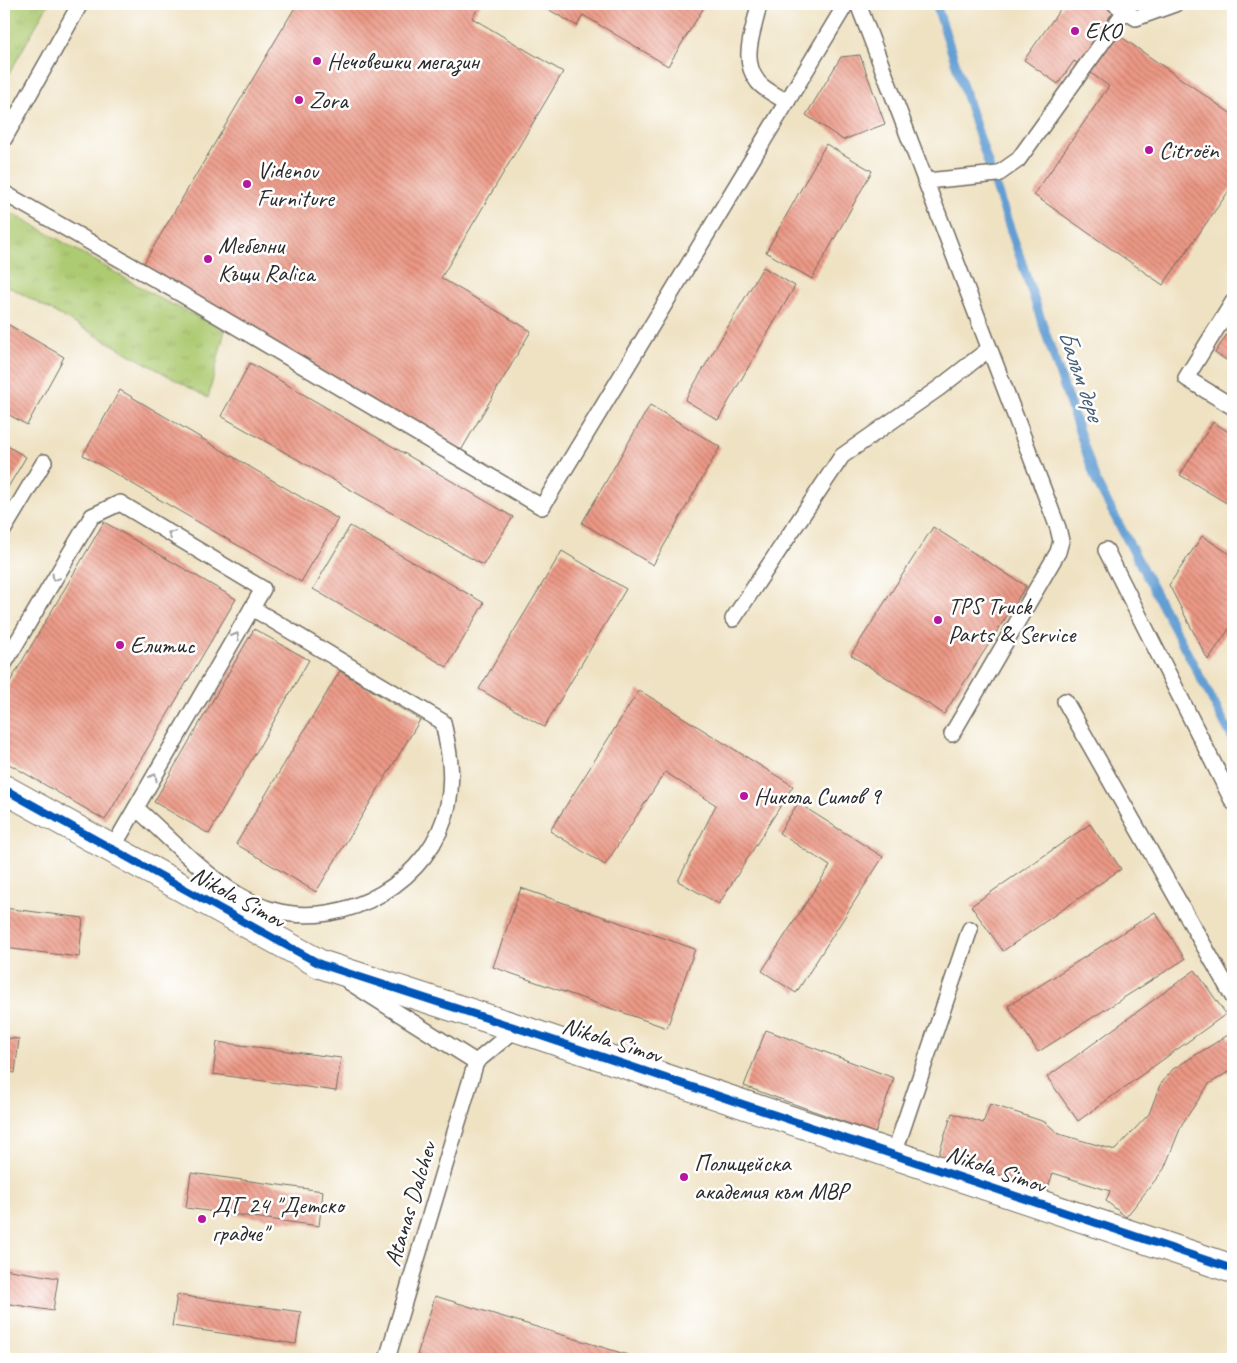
<svg xmlns="http://www.w3.org/2000/svg" width="1237" height="1363" viewBox="0 0 1237 1363" font-family="Caveat,sans-serif">
	<style>
		.grass { fill: url(#grass-tufts); stroke: #6c7b4e }
		.lines { fill: none; stroke-linecap: round; stroke-linejoin: round }
		.stream { stroke: #649ed3; stroke-width: 9 }
		.building { fill: url(#building-back-hatch) }
		.lane-casing { stroke: #706b60; stroke-width: 18 }
		.street-casing { stroke: #706b60; stroke-width: 30 }
		.lane { stroke: #fff; stroke-width: 15 }
		.street { stroke: #fff; stroke-width: 28 }
		.cycleway-casing { stroke: #fff; stroke-width: 11 }
		.cycleway { stroke: #0057b8; stroke-width: 8 }
		.oneway { stroke: #a0a0a0 }
		.poi-dot { fill: #b5179e; stroke: #fff; stroke-width: 2 }
		.labels { text-anchor: middle; dominant-baseline: central; stroke-width: 5; stroke-linejoin: round; paint-order: stroke }
		.poi-label { font-size: 24px; fill: #2b2b2b; stroke: #fff; text-anchor: start }
		.street-label { font-size: 24px; fill: #2b2b2b; stroke: #fff }
		.water-label { font-size: 25px; font-style: italic; fill: #455f77; stroke: #fff }
	</style>
	<defs>
		<pattern id="grass-tufts" width="24" height="20" patternUnits="userSpaceOnUse" patternTransform="scale(1.25)"><rect width="24" height="20" fill="#adcb72"/><path d="M3 7l-1-3M5 7V3M7 7l1-3M15 17l-1-3M17 17v-4M19 17l1-3" fill="none" stroke="#95ae63"/></pattern>
		<pattern id="building-back-hatch" width="6" height="6" patternUnits="userSpaceOnUse" patternTransform="scale(1.25)"><rect width="6" height="6" fill="#ec9885"/><path d="M-1 5l2 2M0 0l6 6M5-1l2 2" fill="none" stroke="#bf7c6d"/></pattern>
	</defs>
	<rect width="100%" height="100%" fill="#fff"/>
	<filter id="ink" filterUnits="userSpaceOnUse"><feTurbulence type="fractalNoise" baseFrequency=".02" numOctaves="2"/><feDisplacementMap in="SourceGraphic" scale="10" xChannelSelector="R" yChannelSelector="G"/><feConvolveMatrix kernelMatrix="1 2 1 2 8 2 1 2 1" color-interpolation-filters="sRGB"/></filter>
	<filter id="wash" filterUnits="userSpaceOnUse"><feTurbulence type="fractalNoise" baseFrequency=".0096" numOctaves="4" result="noise"/><feDisplacementMap in="SourceGraphic" scale="20" xChannelSelector="R" yChannelSelector="G"/><feGaussianBlur stdDeviation="1.12" result="paint"/><feColorMatrix in="noise" values="0 0 0 0 0 0 0 0 0 0 0 0 0 0 0 0 0 1.4 0 .05"/><feComposite in="paint" operator="in"/></filter>
	<g filter="url(#wash)">
		<rect width="100%" height="100%" fill="#efe2c3"/>
		<g class="grass">
			<polygon points="4,4 48,4 4,83"/>
			<polygon points="4,212 18,216 161,299 225,330 208,398 4,284"/>
		</g>
		<g class="lines">
			<polyline class="stream" points="936,4 995,184 1096,481 1233,739"/>
		</g>
		<g id="blocks">
			<g class="building">
				<polygon points="297,4 481,4 472,18 563,72 441,278 531,331 459,454 141,268"/>
				<polygon points="539,4 706,4 668,66 583,15 577,26"/>
				<polygon points="1064,4 1119,4 1104,25 1233,115 1233,185 1163,285 1034,195 1109,86 1074,61 1058,84 1024,60"/>
				<polygon points="860,55 885,124 843,140 806,115 841,57"/>
				<polygon points="826,144 872,171 812,279 766,252"/>
				<polygon points="763,267 795,286 718,420 685,400"/>
				<polygon points="4,322 64,357 27,425 4,412"/>
				<polygon points="1233,325 1233,364 1215,353"/>
				<polygon points="250,363 513,517 483,565 221,416"/>
				<polygon points="120,390 338,519 301,582 83,455"/>
				<polygon points="650,405 720,447 653,565 582,523"/>
				<polygon points="1213,422 1233,435 1233,507 1180,475"/>
				<polygon points="4,444 26,457 4,494"/>
				<polygon points="104,522 236,599 105,820 4,761 4,692"/>
				<polygon points="350,526 484,603 447,667 313,589"/>
				<polygon points="933,527 1026,586 944,714 851,655"/>
				<polygon points="1202,536 1233,556 1233,628 1231,626 1208,660 1169,585"/>
				<polygon points="562,551 626,589 544,727 479,689"/>
				<polygon points="254,629 309,660 209,834 154,802"/>
				<polygon points="340,671 420,720 316,892 236,844"/>
				<polygon points="639,690 793,786 719,904 678,881 716,805 665,772 605,865 550,831"/>
				<polygon points="798,803 883,857 796,993 762,971 830,866 779,833"/>
				<polygon points="1090,824 1121,869 1003,951 971,906"/>
				<polygon points="521,888 695,949 667,1028 493,967"/>
				<polygon points="4,908 83,918 79,957 4,948"/>
				<polygon points="1155,912 1185,959 1038,1052 1008,1006"/>
				<polygon points="1195,970 1226,1014 1078,1121 1047,1077"/>
				<polygon points="766,1030 894,1078 875,1133 744,1086"/>
				<polygon points="1228,1035 1233,1043 1233,1069 1209,1084 1182,1124 1164,1169 1126,1217 1106,1201 1110,1191 1053,1173 1044,1199 936,1163 952,1113 983,1123 990,1104 1045,1122 1059,1134 1115,1150 1149,1114 1160,1085 1173,1069"/>
				<polygon points="4,1038 19,1039 15,1073 4,1071"/>
				<polygon points="217,1042 341,1058 336,1091 213,1074"/>
				<polygon points="191,1173 323,1191 319,1226 186,1208"/>
				<polygon points="4,1269 58,1278 53,1311 4,1303"/>
				<polygon points="177,1295 301,1312 296,1344 172,1326"/>
				<polygon points="435,1296 641,1359 432,1359 417,1355"/>
			</g>
		</g>
	</g>
	<g filter="url(#ink)">
		<use href="#blocks" fill-opacity="0" stroke="#706b60" stroke-width="1"/>
		<g class="lines">
			<g class="lane-casing">
				<g id="lane">
					<path d="M759 4C755 29 739 58 758 82 764 90 778 96 787 102"/>
					<polyline points="858,4 1058,528 1061,541 1058,552 952,734"/>
					<polyline points="1115,4 1136,18 1175,4"/>
					<polyline points="4,139 80,4"/>
					<polyline points="926,181 998,174 1018,160 1125,11"/>
					<polyline points="4,193 181,294 542,507 846,4"/>
					<polyline points="1233,302 1186,378 1233,407"/>
					<polyline points="4,529 44,462"/>
					<polyline points="1106,550 1233,802"/>
					<polyline points="733,619 842,456 939,388 989,349"/>
					<polyline points="4,664 92,516 120,503 263,589 112,849"/>
					<polyline points="1065,701 1233,997"/>
					<path d="M136 808C176 843 220 895 272 910 345 931 433 880 448 805 454 776 449 750 443 722L252 608"/>
					<polyline points="349,982 476,1062 517,1028"/>
					<polyline points="894,1154 970,929"/>
					<polyline points="387,1359 476,1062"/>
				</g>
			</g>
			<g class="street-casing">
				<polyline id="street" points="4,789 320,964 517,1028 1233,1269"/>
			</g>
			<use href="#lane" class="lane"/>
			<use href="#street" class="street"/>
			<g class="cycleway-casing">
				<polyline id="cycleway" points="4,789 320,964 517,1028 1233,1269"/>
			</g>
			<use href="#cycleway" class="cycleway"/>
		</g>
		<defs><path id="oneway-chevron" d="M-2-3.5L2.5 0L-2 3.5" fill="none" stroke-width="1.6" stroke-linecap="round" stroke-linejoin="round" transform="scale(1.25)"/></defs>
		<g class="oneway">
			<use href="#oneway-chevron" transform="translate(171 534) rotate(-149)"/>
			<use href="#oneway-chevron" transform="translate(55 578) rotate(121)"/>
			<use href="#oneway-chevron" transform="translate(236 636) rotate(-60)"/>
			<use href="#oneway-chevron" transform="translate(154 777) rotate(-60)"/>
		</g>
	</g>
	<g class="poi-dot">
		<circle cx="1075" cy="31" r="5"/>
		<circle cx="317" cy="61" r="5"/>
		<circle cx="299" cy="100" r="5"/>
		<circle cx="1149" cy="150" r="5"/>
		<circle cx="247" cy="184" r="5"/>
		<circle cx="208" cy="259" r="5"/>
		<circle cx="938" cy="620" r="5"/>
		<circle cx="120" cy="645" r="5"/>
		<circle cx="744" cy="796" r="5"/>
		<circle cx="684" cy="1177" r="5"/>
		<circle cx="202" cy="1219" r="5"/>
	</g>
	<g class="labels">
		<g class="poi-label">
			<text x="1085" y="31">EKO</text>
			<text x="327" y="61">Нечовешки мегазин</text>
			<text x="309" y="100">Zora</text>
			<text x="1159" y="150">Citroën</text>
			<text x="257" y="170">Videnov<tspan x="257" dy="28">Furniture</tspan></text>
			<text x="218" y="245">Мебелни<tspan x="218" dy="28">Къщи Ralica</tspan></text>
			<text x="948" y="606">TPS Truck<tspan x="948" dy="28">Parts &amp; Service</tspan></text>
			<text x="130" y="645">Елитис</text>
			<text x="754" y="796">Никола Симов 9</text>
			<text x="694" y="1163">Полицейска<tspan x="694" dy="28">академия към МВР</tspan></text>
			<text x="212" y="1205">ДГ 24 "Детско<tspan x="212" dy="28">градче"</tspan></text>
		</g>
		<g class="street-label">
			<text transform="translate(238 897) rotate(29)">Nikola Simov</text>
			<text transform="translate(612 1040) rotate(18)">Nikola Simov</text>
			<text transform="translate(996 1169) rotate(19)">Nikola Simov</text>
			<text transform="translate(410 1204) rotate(-73)">Atanas Dalchev</text>
		</g>
		<g class="water-label">
			<text transform="translate(1081 375) rotate(71)">Балъм дере</text>
		</g>
	</g>
	<rect width="1237" height="1363" fill="none" stroke="#fff" stroke-width="20"/>
</svg>
